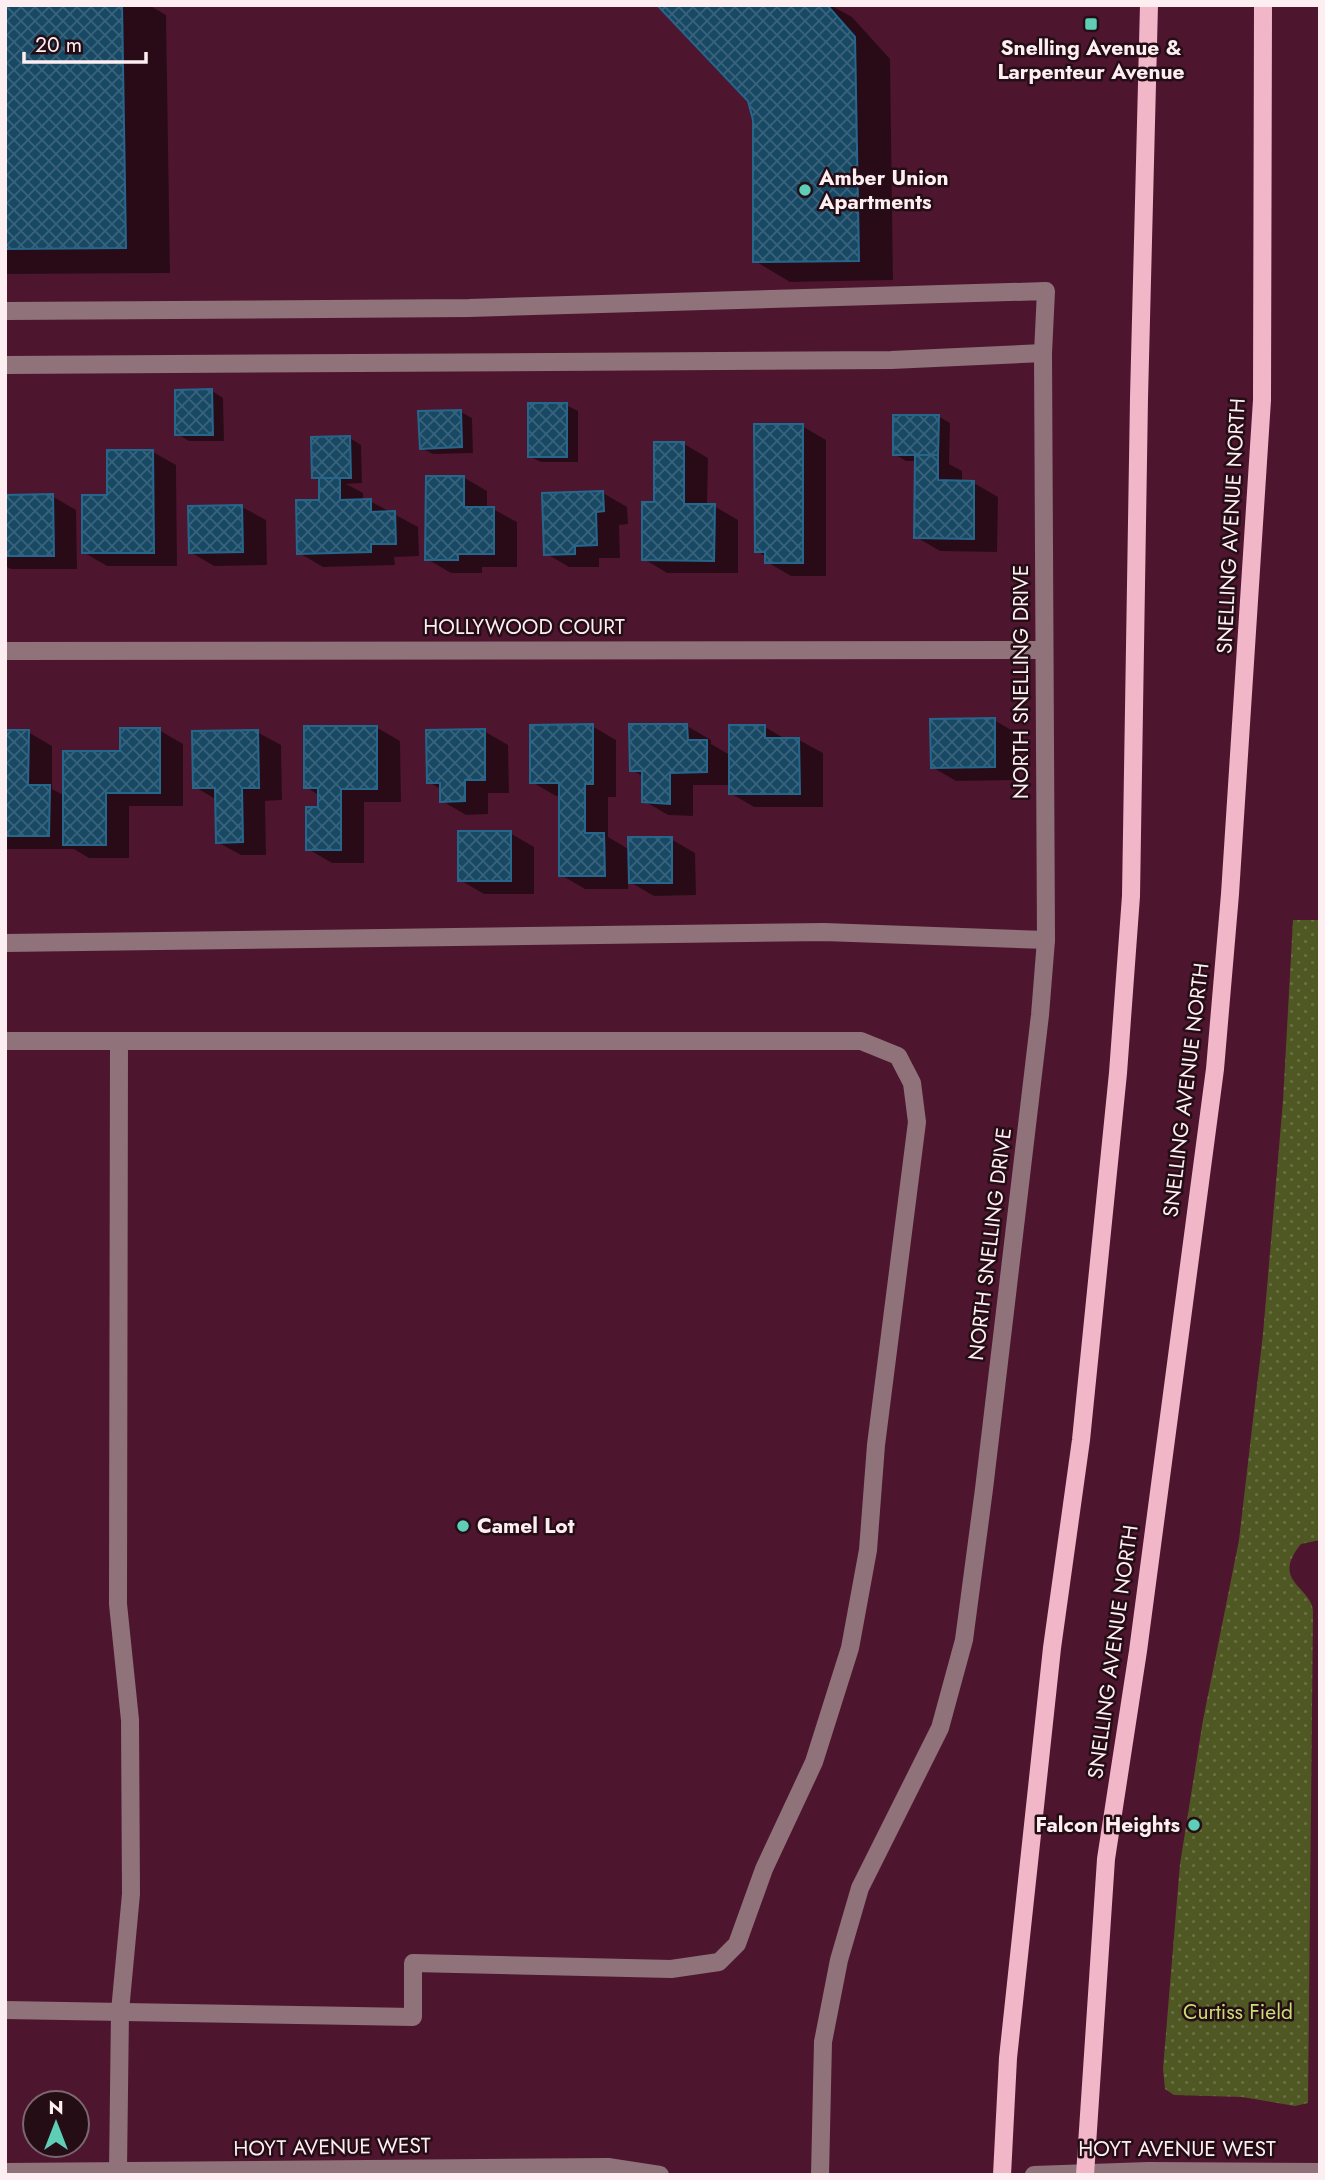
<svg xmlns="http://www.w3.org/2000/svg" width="1325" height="2180" viewBox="0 0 1325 2180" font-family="Jost,sans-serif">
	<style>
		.park { fill: url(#park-dots) }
		.shadow { fill: #0007; fill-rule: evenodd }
		.building { fill: url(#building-cross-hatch); stroke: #27668b; stroke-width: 2 }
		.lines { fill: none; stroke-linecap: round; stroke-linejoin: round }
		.minor { stroke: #90727b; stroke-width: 18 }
		.major { stroke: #f2b6c9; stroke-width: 18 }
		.poi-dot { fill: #5eceb7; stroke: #250d16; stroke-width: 2.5 }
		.labels { text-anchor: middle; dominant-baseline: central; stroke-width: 5; stroke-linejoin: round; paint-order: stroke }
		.poi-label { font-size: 21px; font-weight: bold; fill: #fdeef2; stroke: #250d16; text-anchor: start }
		.street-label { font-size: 21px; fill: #fdeef2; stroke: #250d16 }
		.park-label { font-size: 21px; fill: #cade74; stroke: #250d16 }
	</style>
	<defs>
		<pattern id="park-dots" width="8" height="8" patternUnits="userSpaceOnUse" patternTransform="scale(1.75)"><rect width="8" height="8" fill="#4f5823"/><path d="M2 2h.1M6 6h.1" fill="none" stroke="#697043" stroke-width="1.8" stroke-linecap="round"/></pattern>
		<pattern id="building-cross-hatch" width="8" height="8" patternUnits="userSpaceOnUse" patternTransform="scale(1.75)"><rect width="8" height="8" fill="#174864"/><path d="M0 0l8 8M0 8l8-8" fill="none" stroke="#3a637b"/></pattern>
	</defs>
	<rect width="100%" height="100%" fill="#4e162e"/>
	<path class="park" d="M1293 920H1320V1540L1301 1544C1270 1582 1311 1586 1313 1611L1308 2103 1295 2106 1242 2097 1174 2095 1165 2089 1163 2069 1180 1864 1203 1720 1239 1540 1263 1334 1283 1101Z"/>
	<g class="shadow">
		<polygon points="5,5 149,5 166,15 170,273 6,274 5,288"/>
		<polygon points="659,5 836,5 834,7 852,17 890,59 893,280 790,282 755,261 754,120 749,100"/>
		<polygon points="212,391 223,398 224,441 189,441 177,434"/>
		<polygon points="566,405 578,411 578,462 541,462 529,456"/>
		<polygon points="461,412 472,418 473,453 433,454 421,448"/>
		<polygon points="938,416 950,423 949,464 962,471 962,483 974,483 998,497 997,552 940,551 916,537 916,461 906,461 894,454"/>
		<polygon points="802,426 826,440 826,576 791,576 767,562 767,557 756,551"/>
		<polygon points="350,438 361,445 362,483 346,484 363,493 363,501 370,501 418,527 419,556 394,557 395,565 323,567 299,553 321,502 321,482 313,477"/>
		<polygon points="684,444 708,458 707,506 714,506 738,520 738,573 667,573 644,559 656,503"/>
		<polygon points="153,452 176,465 177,566 107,566 83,552 109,496"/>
		<polygon points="463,477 487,491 487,509 493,509 517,522 517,567 482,567 482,573 451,573 427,559"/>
		<polygon points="603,493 627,507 628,524 619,525 620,558 599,558 599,567 569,567 545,553"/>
		<polygon points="5,496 52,496 76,510 77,569 11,569 5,566"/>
		<polygon points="242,507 266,520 267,565 214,566 190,552"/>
		<polygon points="994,720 1018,734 1019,780 956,781 932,767"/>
		<polygon points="592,726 616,740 616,797 608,797 608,837 630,850 671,839 695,853 696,895 654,896 628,881 628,889 585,889 561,875 561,796 556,796 532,782"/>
		<polygon points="687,726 711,740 711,744 730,755 765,727 787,740 799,740 823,753 823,807 754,807 730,793 730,785 693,785 693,816 668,815 644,801 644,777 632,770"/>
		<path d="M376 727 400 741 401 802H364V863H332L308 849 320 808V796L306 787ZM342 780V803H339Z"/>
		<polygon points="159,730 183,744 183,806 129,806 129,858 89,858 74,849 5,849 5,732 28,732 52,746 52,789 65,796 122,753"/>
		<polygon points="484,731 508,745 509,793 488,793 488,814 466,815 442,801 442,790 429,782"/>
		<polygon points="257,732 281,745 282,800 265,801 266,855 241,855 217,842 217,800 195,787"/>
		<polygon points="510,833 534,847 534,894 484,894 460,880"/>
	</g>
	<g class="building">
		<polygon points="5,5 122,5 126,248 5,249"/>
		<polygon points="657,5 827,5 855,37 859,261 753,262 753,120 748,101"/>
		<polygon points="212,389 213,435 175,435 175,390"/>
		<rect x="528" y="403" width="39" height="54"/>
		<polygon points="461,410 462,447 420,449 418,411"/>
		<polygon points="893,415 939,415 938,455 893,455"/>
		<polygon points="754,424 803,424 803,563 765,563 765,552 755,552"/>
		<polygon points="350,436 351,478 312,478 311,437"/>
		<polygon points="654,442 684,442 684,504 715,504 714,561 642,560 642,502 654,502"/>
		<polygon points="107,450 153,450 154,553 82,553 82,495 107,495"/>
		<polygon points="915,455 938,455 938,480 974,481 974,539 914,538"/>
		<polygon points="426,476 464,476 464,507 494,507 494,554 458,554 458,560 425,560"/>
		<polygon points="319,478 340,478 340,500 371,499 371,512 395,511 396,544 371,544 371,552 297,554 296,500 319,500"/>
		<polygon points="603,491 604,511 596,512 597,545 575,546 575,554 544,555 542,493"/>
		<polygon points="53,494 54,556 5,556 5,495"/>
		<polygon points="242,505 243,552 189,553 188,506"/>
		<polygon points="995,718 995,767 931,768 930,719"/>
		<polygon points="593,724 593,784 585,784 585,833 604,833 605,876 559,876 559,783 530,783 530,725"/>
		<polygon points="629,724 687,724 688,740 707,740 707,772 670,773 670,804 642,802 642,771 630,771"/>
		<polygon points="729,725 765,725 765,738 799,738 800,794 729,794"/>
		<polygon points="304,726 377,726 377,789 341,789 341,850 306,850 306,807 318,807 318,788 304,788"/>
		<polygon points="120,728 160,728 160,793 106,793 106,845 63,845 63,751 120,751"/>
		<polygon points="485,729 485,780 465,780 465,801 440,802 440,783 427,783 426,730"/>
		<polygon points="5,730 29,730 28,785 50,785 49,836 5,836"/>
		<polygon points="258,730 259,788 242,788 243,842 216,843 215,788 193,788 192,731"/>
		<rect x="458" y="831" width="53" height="50"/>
		<polygon points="628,837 672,837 672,883 629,883"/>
	</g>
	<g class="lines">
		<g class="minor">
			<polyline points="5,311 469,308 1046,291 1043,353 1046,940 1040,1015 984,1489 964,1640 940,1728 860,1888 839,1960 823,2042 820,2175"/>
			<polyline points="5,365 891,360 1043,353"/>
			<polyline points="5,651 1043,650"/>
			<polyline points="5,943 824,932 1046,940"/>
			<polyline points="5,1041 861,1041 898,1056 912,1083 917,1122 876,1445 868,1550 850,1648 814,1762 764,1869 737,1944 719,1962 671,1969 413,1963 413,2017 5,2010"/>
			<polyline points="118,2171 120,2011 131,1894 130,1720 118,1604 119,1042"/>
			<polyline points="5,2172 608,2167 660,2175"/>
			<polyline points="1034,2175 1148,2171 1320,2172"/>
		</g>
		<g class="major">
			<polyline points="1002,2175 1008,2058 1052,1648 1081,1440 1118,1073 1131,896 1139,398 1149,5"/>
			<polyline points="1085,2175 1106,1859 1138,1651 1215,1069 1230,894 1262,400 1263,5"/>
		</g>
	</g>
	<g class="poi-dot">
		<rect x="1084" y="17" width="14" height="14" rx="3.5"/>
		<circle cx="805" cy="190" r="7"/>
		<circle cx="463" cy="1526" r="7"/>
		<circle cx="1194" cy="1825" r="7"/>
	</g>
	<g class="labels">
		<g class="poi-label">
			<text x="1091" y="48" text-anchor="middle">Snelling Avenue &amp;<tspan x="1091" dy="24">Larpenteur Avenue</tspan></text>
			<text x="819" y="178">Amber Union<tspan x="819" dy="24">Apartments</tspan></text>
			<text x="477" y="1526">Camel Lot</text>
			<text x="1180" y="1825" text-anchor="end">Falcon Heights</text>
		</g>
		<g class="street-label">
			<text transform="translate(1231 526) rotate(-87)">SNELLING AVENUE NORTH</text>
			<text x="524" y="627">HOLLYWOOD COURT</text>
			<text transform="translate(1021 682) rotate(-90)">NORTH SNELLING DRIVE</text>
			<text transform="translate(1186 1090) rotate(-83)">SNELLING AVENUE NORTH</text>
			<text transform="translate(990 1244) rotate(-83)">NORTH SNELLING DRIVE</text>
			<text transform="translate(1113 1652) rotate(-82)">SNELLING AVENUE NORTH</text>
			<text transform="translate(332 2147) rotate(-1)">HOYT AVENUE WEST</text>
			<text x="1177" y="2149">HOYT AVENUE WEST</text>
		</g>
		<g class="park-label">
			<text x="1238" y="2012">Curtiss Field</text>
		</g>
	</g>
	<rect width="1325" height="2180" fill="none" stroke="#fdeef2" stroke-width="14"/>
	<g transform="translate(56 2124)"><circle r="33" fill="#250d16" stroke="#7b676e" stroke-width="2"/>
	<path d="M0-5L12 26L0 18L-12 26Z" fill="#5eceb7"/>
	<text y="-10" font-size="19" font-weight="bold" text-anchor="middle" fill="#fdeef2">N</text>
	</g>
	<path d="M24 52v10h122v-10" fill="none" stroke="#fdeef2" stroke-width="3.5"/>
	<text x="35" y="52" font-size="21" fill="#fdeef2" stroke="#250d16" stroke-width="5" paint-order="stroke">20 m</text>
</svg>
